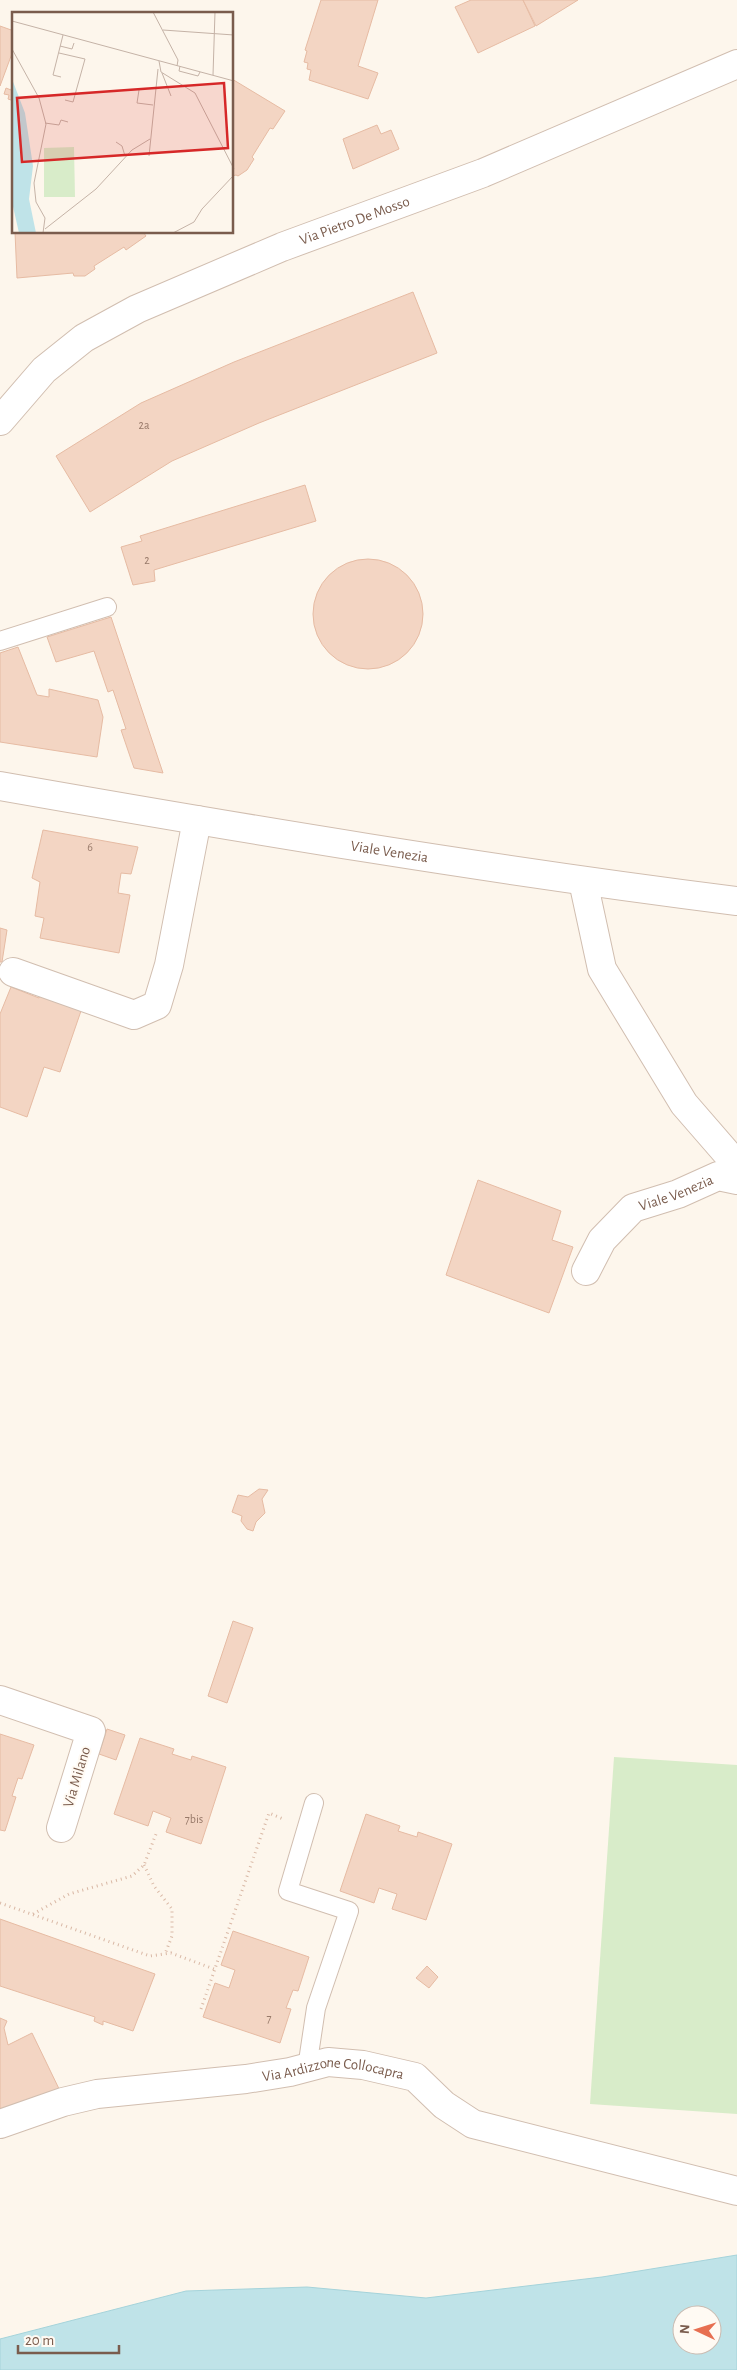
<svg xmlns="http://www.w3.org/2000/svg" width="737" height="2370" viewBox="0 0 737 2370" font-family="'Alegreya Sans',sans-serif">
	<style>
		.green { fill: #d8ecc9 }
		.water { fill: #bfe3e8; stroke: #a5d3da; fill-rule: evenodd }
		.building { fill: #f3d5c3; stroke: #e6bba3 }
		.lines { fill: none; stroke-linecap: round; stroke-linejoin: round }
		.service-casing { stroke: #d1beb0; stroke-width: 20 }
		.minor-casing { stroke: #d1beb0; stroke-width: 30 }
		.path { stroke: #d9b8a5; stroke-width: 3; stroke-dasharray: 1 4; stroke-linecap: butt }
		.service { stroke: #fff; stroke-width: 18 }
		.minor { stroke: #fff; stroke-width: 28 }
		.labels { text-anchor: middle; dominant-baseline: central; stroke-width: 4; stroke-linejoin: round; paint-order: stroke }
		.number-label { font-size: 12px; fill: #987a6a }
		.street-label { font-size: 15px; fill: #7a5c4d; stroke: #fffaf3 }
		.inset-road { fill: none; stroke: #c5b3a7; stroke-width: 1 }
		.view { fill: #d62828; fill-opacity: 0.15; stroke: #d62828; stroke-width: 2.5 }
		.inset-edge { fill: none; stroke: #7a5c4d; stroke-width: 2.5 }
	</style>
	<rect width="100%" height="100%" fill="#fdf6ec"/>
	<polygon class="green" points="614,1757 737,1765 737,2114 590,2104"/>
	<path class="water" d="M737 2255V2370H0V2339L186 2291 307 2287 426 2298 602 2277ZM682 2315H712V2345H682Z"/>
	<g class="building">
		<polygon points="321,0 378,0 358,66 378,73 368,99 309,80 311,70 307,69 308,63 304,62 307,51 305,50"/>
		<polygon points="471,0 523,0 535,26 478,53 455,7"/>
		<polygon points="523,0 578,0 536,26"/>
		<polygon points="0,26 14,31 14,48 0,86"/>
		<polygon points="232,79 285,111 273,129 270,128 252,157 254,159 247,170 238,176 236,175 232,176"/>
		<polygon points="12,86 14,87 14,101 8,99 9,95 4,94 6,88 11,90"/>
		<polygon points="377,125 381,134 391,130 399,149 353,169 343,139"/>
		<polygon points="15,232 143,232 146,236 126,250 124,247 94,266 95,269 85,276 74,276 73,273 17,278"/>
		<polygon points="413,292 437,353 259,423 172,461 90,512 56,456 141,403 234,362"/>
		<polygon points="305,485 316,521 154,570 155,581 133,585 121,547 142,541 140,536"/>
		<circle cx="368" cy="614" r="55"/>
		<polygon points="111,617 163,773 134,768 121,730 126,729 113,690 108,692 94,651 56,662 47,637"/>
		<polygon points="18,647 37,695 49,697 49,689 98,700 103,717 97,757 0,742 0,653"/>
		<polygon points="43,830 138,847 131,874 121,873 118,893 130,895 119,953 40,938 44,918 35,916 40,882 32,878"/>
		<polygon points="0,928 7,930 2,962 0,962"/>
		<polygon points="11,987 39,998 41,993 82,1008 60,1072 44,1067 27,1117 0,1107 0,1014"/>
		<polygon points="478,1180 561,1211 552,1240 573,1247 549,1313 446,1275"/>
		<polygon points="259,1489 268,1490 262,1499 265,1513 256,1522 253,1531 247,1529 241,1521 242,1516 232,1512 238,1495 248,1497"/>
		<polygon points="233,1621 253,1628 227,1703 208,1696"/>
		<polygon points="107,1729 125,1735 116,1760 99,1754"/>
		<polygon points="0,1734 34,1745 22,1779 18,1778 12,1796 16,1797 5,1831 0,1830"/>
		<polygon points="140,1738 174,1749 172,1754 191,1760 192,1756 226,1767 201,1844 166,1832 171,1818 153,1811 148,1826 114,1814"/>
		<polygon points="366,1814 400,1826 398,1831 417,1837 418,1832 452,1844 426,1920 392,1909 397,1894 379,1888 374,1903 340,1891"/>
		<polygon points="0,1919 155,1974 133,2031 103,2021 103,2025 94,2021 95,2017 0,1986"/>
		<polygon points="233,1931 309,1957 298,1991 293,1990 286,2008 291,2009 280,2043 203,2017 215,1983 229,1988 235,1970 221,1965"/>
		<polygon points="427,1966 438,1977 429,1988 416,1978"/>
		<polygon points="0,2018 7,2021 4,2028 8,2045 32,2033 62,2095 0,2119"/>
	</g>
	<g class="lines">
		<g class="service-casing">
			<g id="service">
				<polyline points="0,641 107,607"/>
				<polyline points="307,2068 316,2008 349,1911 288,1891 314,1803"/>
			</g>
		</g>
		<g class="minor-casing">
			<g id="minor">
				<path id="s1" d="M0 421 44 370 84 338 137 309 282 247 483 173 737 64"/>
				<path id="s2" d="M0 786C245 829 490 870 737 901"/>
				<polyline points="583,881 602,969 684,1104 737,1165"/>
				<polyline points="13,972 134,1015 157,1005 169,965 197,820"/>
				<path id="s3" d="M586 1271 602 1240 633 1208 678 1194 718 1176 737 1180"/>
				<polyline points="0,1700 91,1731 61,1828"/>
				<path id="s4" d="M0 2124 63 2102 97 2094 246 2079 290 2072 328 2062 363 2065 415 2077 444 2105 473 2124 737 2191"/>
			</g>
		</g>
		<g class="path">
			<polyline points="144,1865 154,1886 172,1909 172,1936 165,1954"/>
			<polyline points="0,1903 150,1956 171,1953 214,1969"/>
			<polyline points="33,1914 69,1894 132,1876 144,1865 156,1834"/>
			<polyline points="201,2009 269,1813 283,1819"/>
		</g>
		<use href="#service" class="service"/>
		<use href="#minor" class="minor"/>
	</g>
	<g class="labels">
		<g class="number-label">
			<text x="144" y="425">2a</text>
			<text x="147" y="560">2</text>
			<text x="90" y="847">6</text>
			<text x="194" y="1819">7bis</text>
			<text x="269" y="2018">7</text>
		</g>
		<g class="street-label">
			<text stroke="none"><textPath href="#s1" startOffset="414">Via Pietro De Mosso</textPath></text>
			<text stroke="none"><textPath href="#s2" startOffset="395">Viale Venezia</textPath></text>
			<text stroke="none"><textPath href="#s3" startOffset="125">Viale Venezia</textPath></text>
			<text transform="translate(77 1777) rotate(-73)">Via Milano</text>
			<text stroke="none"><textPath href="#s4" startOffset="340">Via Ardizzone Collocapra</textPath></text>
		</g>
	</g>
	<g transform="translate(12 12)">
		<rect width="221" height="221" fill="#fdf6ec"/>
		<path d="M62 135 63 185H32V136Z" fill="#d8ecc9"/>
		<path d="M0 67 13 101 21 154 17 187 24 221H7L0 190Z" fill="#bfe3e8"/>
		<path class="inset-road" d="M141 0 166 48 165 54M0 9 222 69M151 18 222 23M48 34 60 37 62 31M0 37 27 86 34 112 22 171 24 190 33 206 31 221M47 41 73 47 61 90 53 88M147 49 149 60 183 81 222 157M168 54 167 59 186 64 188 60M150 61 159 84M201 63 203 0M49 65 41 63 51 23M127 78 125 91 141 93M33 111 47 113 49 108 56 110M104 130 110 134 113 144M137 144 146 57M33 217 84 177 120 138 138 127M161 221 182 210 190 197 222 163"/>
		<path class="view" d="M212 71 216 136 10 150 5 86Z"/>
		<rect width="221" height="221" class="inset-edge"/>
	</g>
	<g transform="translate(697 2330) rotate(274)"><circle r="24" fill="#fffaf3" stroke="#cabbb1"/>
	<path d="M0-4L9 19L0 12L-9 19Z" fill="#e76f51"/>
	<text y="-8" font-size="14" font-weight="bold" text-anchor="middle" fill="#7a5c4d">N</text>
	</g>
	<path d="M18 2345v8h101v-8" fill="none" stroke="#7a5c4d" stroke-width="2.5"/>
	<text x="25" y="2345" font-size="15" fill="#7a5c4d" stroke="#fffaf3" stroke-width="4" paint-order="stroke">20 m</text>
</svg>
